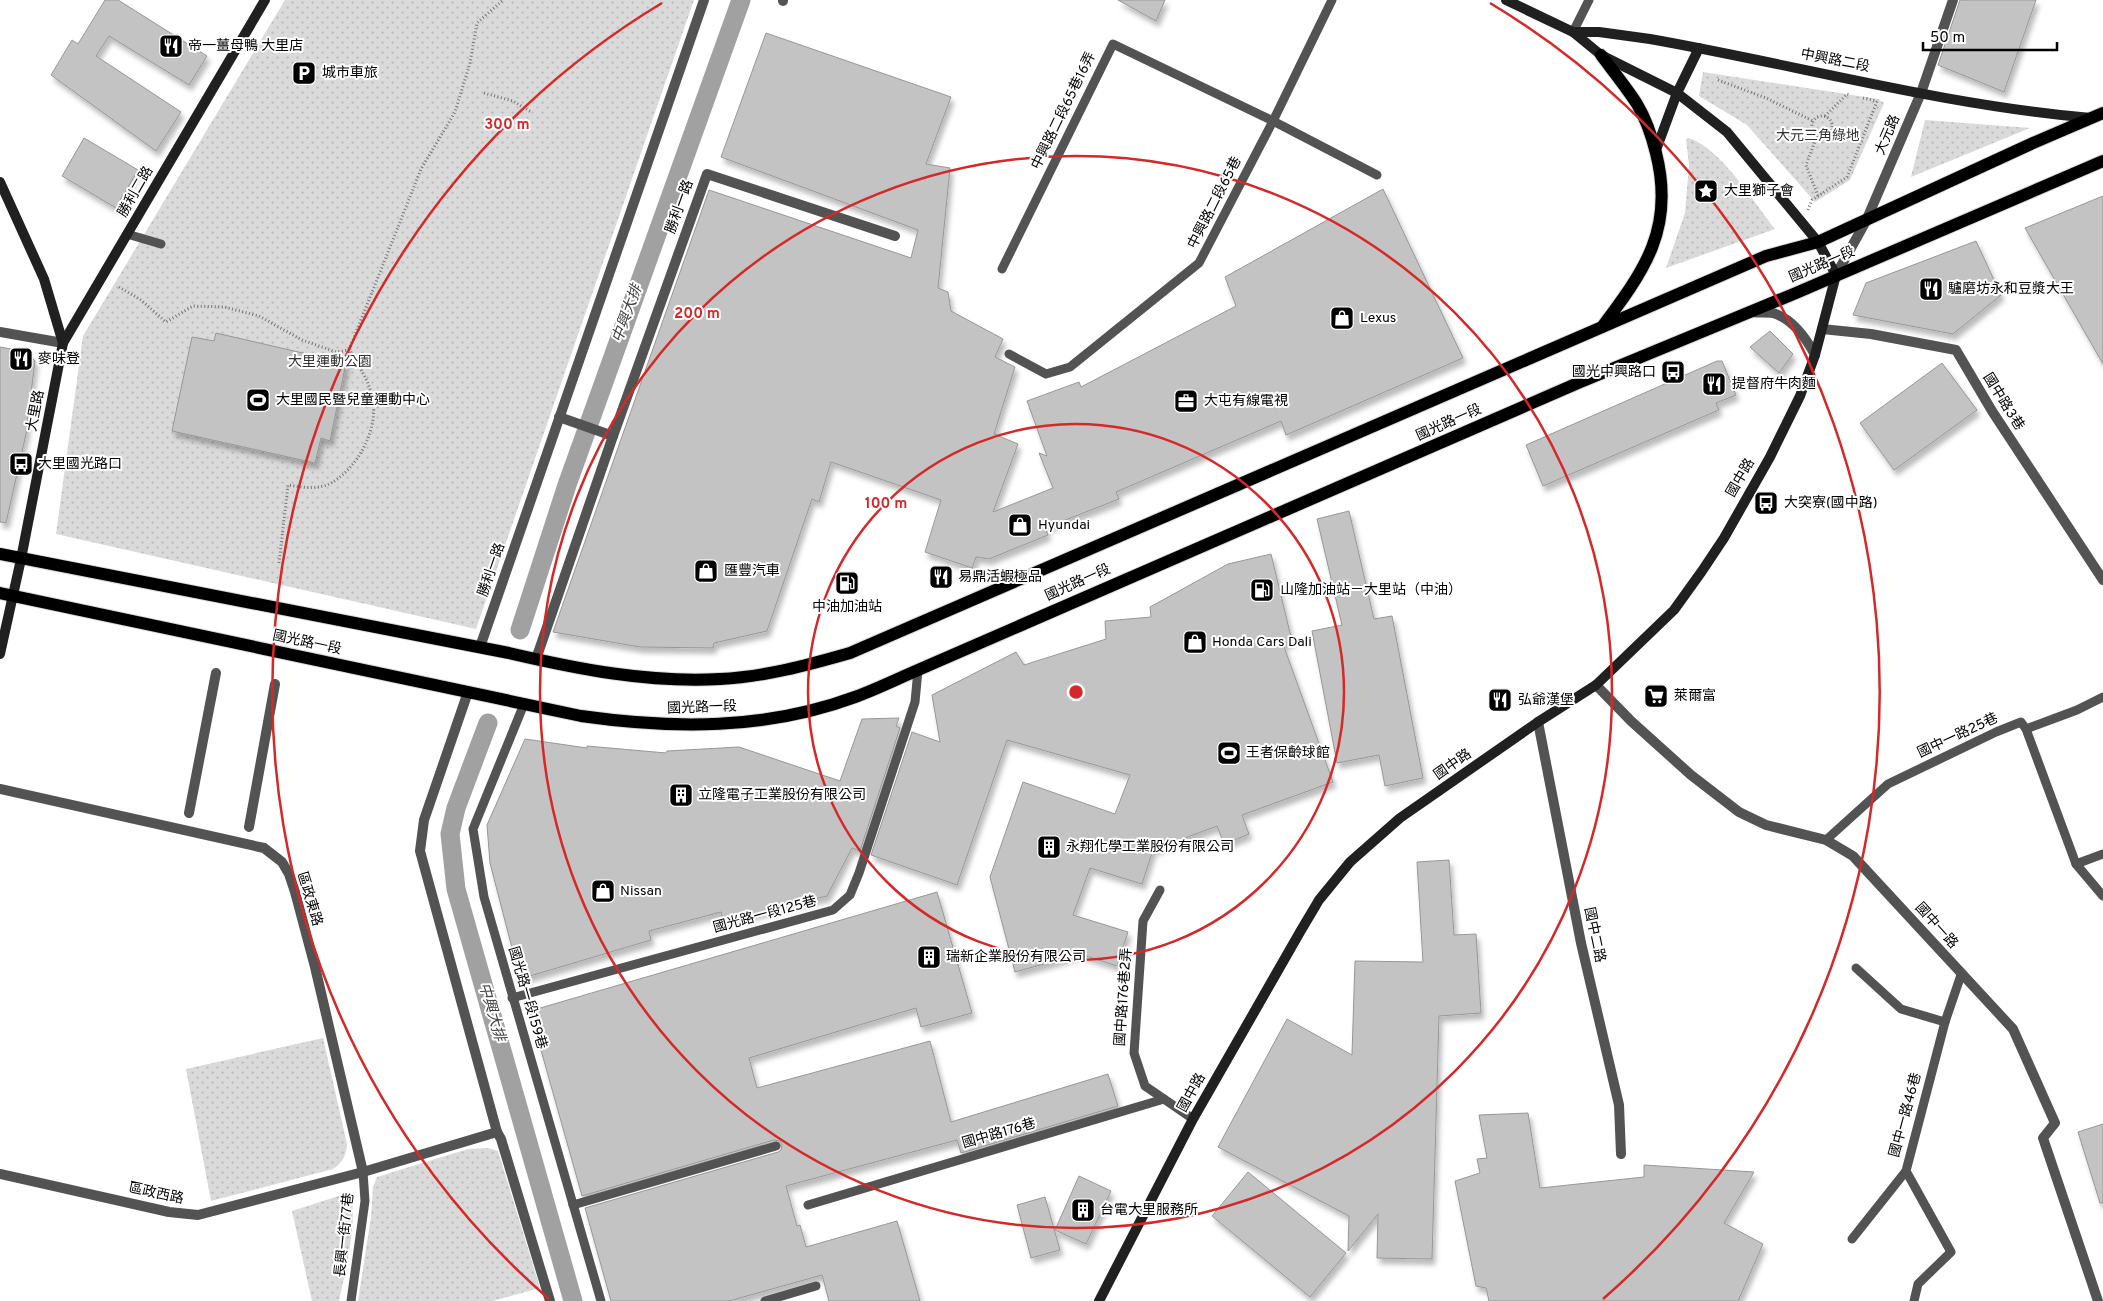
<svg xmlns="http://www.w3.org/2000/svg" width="2103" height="1301" viewBox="0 0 2103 1301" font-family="Overpass,'Noto Sans TC',sans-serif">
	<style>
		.park { fill: url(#park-dots) }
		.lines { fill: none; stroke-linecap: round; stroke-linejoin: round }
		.canal { stroke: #a1a1a1; stroke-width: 19 }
		.building { fill: #c3c3c3; stroke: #979797; filter: url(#shadow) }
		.primary-casing { stroke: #dbdbdb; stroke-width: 14 }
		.path { stroke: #757575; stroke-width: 3; stroke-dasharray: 1 2.5; stroke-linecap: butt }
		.lane { stroke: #535353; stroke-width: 9 }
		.street { stroke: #535353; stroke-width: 10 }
		.secondary { stroke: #202020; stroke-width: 10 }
		.primary { stroke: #000; stroke-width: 12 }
		.ring { fill: none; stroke: #d62828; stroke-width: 2.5 }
		.labels { text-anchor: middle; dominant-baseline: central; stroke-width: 4; stroke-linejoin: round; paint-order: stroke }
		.poi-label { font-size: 14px; fill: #000; stroke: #fff; text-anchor: start }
		.street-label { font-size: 14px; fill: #000; stroke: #fff }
		.park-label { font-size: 14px; fill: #313131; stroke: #fff }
		.water-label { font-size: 15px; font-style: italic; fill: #424242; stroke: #fff }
		.centre { fill: #d62828; stroke: #fff; stroke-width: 2.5 }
		.ring-label { font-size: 15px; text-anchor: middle; font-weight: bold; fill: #d62828; stroke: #fff; stroke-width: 4; stroke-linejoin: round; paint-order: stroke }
	</style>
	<defs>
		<pattern id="park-dots" width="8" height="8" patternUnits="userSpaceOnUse" patternTransform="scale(1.25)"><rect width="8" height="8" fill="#dadada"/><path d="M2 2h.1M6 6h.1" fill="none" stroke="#b9b9b9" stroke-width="1.8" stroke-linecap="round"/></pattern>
		<filter id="shadow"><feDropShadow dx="3" dy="5.5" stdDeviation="2.5" flood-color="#0004"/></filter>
	</defs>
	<rect width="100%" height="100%" fill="#fff"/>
	<g class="park">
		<polygon points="285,0 694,0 476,629 56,534 83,336"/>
		<polygon points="1703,72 1878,99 1884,103 1850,180 1815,202 1747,125 1699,96"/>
		<polygon points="1925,120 2030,128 1911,177"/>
		<path d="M1689 138C1721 149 1753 201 1775 229L1666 268 1685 213 1689 165 1686 139Z"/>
		<path d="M323 1038 347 1144C346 1156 343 1162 333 1169L211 1201 186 1069Z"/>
		<polygon points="488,1148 498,1151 540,1288 493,1301 358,1301 371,1217 373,1187 377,1177 468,1149"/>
		<path d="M351 1192C357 1226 346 1267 339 1301H312L292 1211Z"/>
	</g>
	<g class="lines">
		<g class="canal">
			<polyline points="520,630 567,485 741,0"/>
			<polyline points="488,723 456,808 450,834 456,889 573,1301"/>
		</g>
	</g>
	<g class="building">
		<polygon points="105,0 118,0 207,56 189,85 109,36 96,56 181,112 156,151 51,75 72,40 78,44"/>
		<polygon points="1118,0 1165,0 1156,21"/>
		<polygon points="1960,0 2036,0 2004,92 1938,65"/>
		<polygon points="766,33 951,97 926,164 950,168 938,288 948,292 951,311 1003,339 995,357 1015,367 994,434 1018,444 993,512 1053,488 1039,453 1047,456 1027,401 1079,382 1081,387 1236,306 1225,277 1383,189 1463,358 1286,435 1281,421 1116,492 1119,499 1045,528 1048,535 989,559 976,557 972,568 925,552 941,500 831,462 819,502 812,499 767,631 714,643 713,648 640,647 553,632 709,190 911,258 918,230 721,157"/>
		<polygon points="84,138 138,170 116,208 62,176"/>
		<polygon points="2103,196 2103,364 2025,228"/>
		<polygon points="1976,241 2001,295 1953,334 1853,315 1866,283"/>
		<polygon points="1770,331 1793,354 1779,373 1750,347"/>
		<polygon points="216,333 346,363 330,441 321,438 315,463 172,431 192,337 214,341"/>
		<polygon points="0,347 27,352 35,361 26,434 6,523 0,522"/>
		<polygon points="1717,361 1722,361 1736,395 1716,403 1719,410 1543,486 1526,445"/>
		<polygon points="1942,363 1977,410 1894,470 1860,423"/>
		<polygon points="1349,511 1374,619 1392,616 1423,778 1385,786 1379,755 1337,763 1312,631 1342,625 1317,519"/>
		<polygon points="1271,554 1292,641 1283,644 1333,782 1242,815 1249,834 1224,844 1217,826 1153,850 1142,884 1090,868 1073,915 1128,932 1117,966 1080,954 1015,972 990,877 1023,782 1115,814 1130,775 1007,740 957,885 871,855 912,732 940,742 932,695 1016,652 1024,665 1106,639 1105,621 1151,617 1150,607 1228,564"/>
		<polygon points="899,718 896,726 900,728 860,851 852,848 827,896 723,921 721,912 649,931 651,940 520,979 490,863 487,825 525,739 587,748 587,746 666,753 667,751 739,747 840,781 862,719"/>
		<polygon points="1449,860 1454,935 1476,934 1481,1013 1439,1016 1432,1259 1377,1258 1378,1214 1348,1251 1349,1216 1218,1147 1287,1019 1352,1055 1355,961 1423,962 1417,862"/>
		<polygon points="937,892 972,1013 921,1027 916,1008 749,1058 757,1088 930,1041 951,1122 1108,1074 1118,1106 961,1153 957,1140 786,1186 797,1226 800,1225 806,1247 897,1221 920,1301 829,1301 822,1275 729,1301 611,1301 585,1208 778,1152 781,1150 782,1145 780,1141 774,1140 582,1196 530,1011"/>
		<polygon points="1528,1113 1540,1188 1644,1177 1644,1165 1754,1172 1724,1223 1763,1244 1738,1301 1489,1301 1486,1288 1476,1286 1455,1181 1480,1173 1477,1159 1487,1158 1479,1115"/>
		<polygon points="2103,1124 2103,1203 2100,1203 2078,1132"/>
		<polygon points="1248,1172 1346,1253 1310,1297 1212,1216"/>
		<polygon points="1079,1176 1111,1191 1086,1244 1055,1230"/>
		<polygon points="1045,1197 1060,1250 1031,1258 1017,1205"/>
	</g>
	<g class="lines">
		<g class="primary-casing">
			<g id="primary">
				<path d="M1601 55C1613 71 1626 87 1637 104 1646 119 1652 137 1656 153 1675 228 1645 270 1602 327"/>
				<path d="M0 554 509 653C578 669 648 683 720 679 764 677 808 665 850 653L1766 256 1818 242 2033 143 2103 113"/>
				<path d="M0 593 581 716C673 729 766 730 855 697 877 689 897 679 918 670L1578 383 1796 293 2103 161"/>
			</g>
		</g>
		<g class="path">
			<polyline points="1718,80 1766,98 1813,121"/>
			<polyline points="484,93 513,101 531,112"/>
			<polyline points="1863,98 1877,101"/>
			<circle cx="1822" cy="126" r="10"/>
			<polyline points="1825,116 1847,94 1850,95"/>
			<polyline points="1817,136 1806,165 1818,196"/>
			<polyline points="1808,210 1812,200 1847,177 1878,99"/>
			<polyline points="119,287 141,300 166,322 193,306 224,307 259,316 302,340 336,352 349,350"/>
			<path d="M279 563 288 485C301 487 316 490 329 484 356 471 378 431 373 401 370 382 359 366 349 350L421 169 455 112 470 63 477 23 503 0"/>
		</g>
		<g class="lane">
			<polyline points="1573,32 1589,0"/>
			<polyline points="127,234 161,244"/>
			<polyline points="1002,269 1113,44 1273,121 1377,175"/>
			<polyline points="1009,354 1046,374 1070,367 1199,263 1273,121 1332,0"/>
			<polyline points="524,704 473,829 484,897 601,1301"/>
			<polyline points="2026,729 2077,710 2103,697"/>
			<polyline points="1826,840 1888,784 1996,732 2021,722 2026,729 2076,864 2103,896"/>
			<polyline points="2076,864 2103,854"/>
			<polyline points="1160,890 1143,921 1134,1053 1145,1086 1164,1099"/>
			<polyline points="1856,968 1901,1009 1945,1022"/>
			<polyline points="512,998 833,910 850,895 859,873 915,702 918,670"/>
			<polyline points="573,1205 776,1146"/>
			<polyline points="808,1205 1164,1099 1193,1119"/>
			<polyline points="1852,1239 1906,1171"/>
			<polyline points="351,1301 365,1201 363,1172"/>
			<polyline points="765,1301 816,1286"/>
			<polyline points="1914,1301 1918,1284 1951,1252 1906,1171 1945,1022 1961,975"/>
		</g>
		<g class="street">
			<polyline points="783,1 783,0"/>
			<polyline points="1836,275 1866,221 1921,93 1953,0"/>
			<path d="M1753 312C1759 313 1767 312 1773 313 1793 319 1806 338 1815 355"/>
			<polyline points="1822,329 1871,334 1956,350 1992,411 2103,580"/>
			<polyline points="0,332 63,343"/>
			<polyline points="559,417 613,436"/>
			<polyline points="480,647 704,0"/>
			<polyline points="536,659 613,436 707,174 895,236"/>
			<polyline points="1596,685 1631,721 1691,775 1739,812 1766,825 1826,840 1853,856 2013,1029 2055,1123 2043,1138 2098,1301"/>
			<polyline points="468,692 424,820 420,851 497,1132 501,1139 550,1301"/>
			<polyline points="1538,722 1581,943 1619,1105 1621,1154"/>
			<polyline points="0,789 264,848 282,862 289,874 295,892 315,967 363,1172"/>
			<polyline points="189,813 216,673"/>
			<polyline points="249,827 275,684"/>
			<polyline points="0,1174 169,1212 198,1215 363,1172 497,1132"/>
		</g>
		<g class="secondary">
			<path d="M1573 32H1599L1650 39C1797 65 1942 105 2091 118"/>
			<polyline points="1656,150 1677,93 1699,48"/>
			<polyline points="0,182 44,279 63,343 21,559 0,654"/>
			<polyline points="63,343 265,0"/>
			<polyline points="1099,1301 1193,1119 1300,932 1319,900 1350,862 1400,818 1538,722 1596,685 1674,610 1702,571 1724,538 1770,457 1800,396 1815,355 1836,275 1818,242 1727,132 1677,93 1601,55 1573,32 1506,0"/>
		</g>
		<use href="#primary" class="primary"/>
	</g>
	<g class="ring">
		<circle cx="1076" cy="692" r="268"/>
		<circle cx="1076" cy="692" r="536"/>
		<path d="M549 1299A804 804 0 0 1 662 3M1490 3A804 804 0 0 1 1603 1299"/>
	</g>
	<defs>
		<g id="restaurant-square" transform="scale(1.25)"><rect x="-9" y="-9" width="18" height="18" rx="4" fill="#000" stroke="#fff"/><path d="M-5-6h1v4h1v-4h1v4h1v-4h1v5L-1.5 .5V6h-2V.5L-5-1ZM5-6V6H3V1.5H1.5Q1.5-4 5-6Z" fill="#fff"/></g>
		<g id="parking-square" transform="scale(1.25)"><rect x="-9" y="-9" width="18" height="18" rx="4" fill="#000" stroke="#fff"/><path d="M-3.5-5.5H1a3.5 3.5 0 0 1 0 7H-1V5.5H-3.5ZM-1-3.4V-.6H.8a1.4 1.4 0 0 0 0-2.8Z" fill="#fff"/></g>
		<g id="sight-square" transform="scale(1.25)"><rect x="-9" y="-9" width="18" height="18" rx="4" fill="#000" stroke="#fff"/><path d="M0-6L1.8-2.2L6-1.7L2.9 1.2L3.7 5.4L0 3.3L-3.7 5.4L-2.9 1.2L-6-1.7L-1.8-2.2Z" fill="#fff"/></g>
		<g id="shop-square" transform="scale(1.25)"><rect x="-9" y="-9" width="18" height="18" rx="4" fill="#000" stroke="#fff"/><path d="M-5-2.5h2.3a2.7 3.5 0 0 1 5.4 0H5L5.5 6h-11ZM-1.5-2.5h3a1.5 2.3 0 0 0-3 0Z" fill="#fff"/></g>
		<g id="bus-square" transform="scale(1.25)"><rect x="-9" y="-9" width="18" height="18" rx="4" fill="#000" stroke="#fff"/><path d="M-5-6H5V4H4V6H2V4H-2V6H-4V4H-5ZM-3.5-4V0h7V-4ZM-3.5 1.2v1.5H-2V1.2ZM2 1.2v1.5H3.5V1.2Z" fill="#fff"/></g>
		<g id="stadium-square" transform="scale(1.25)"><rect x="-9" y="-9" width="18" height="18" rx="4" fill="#000" stroke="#fff"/><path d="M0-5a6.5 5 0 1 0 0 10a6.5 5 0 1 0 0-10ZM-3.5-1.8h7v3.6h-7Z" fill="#fff"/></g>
		<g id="office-square" transform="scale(1.25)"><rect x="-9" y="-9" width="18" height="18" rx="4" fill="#000" stroke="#fff"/><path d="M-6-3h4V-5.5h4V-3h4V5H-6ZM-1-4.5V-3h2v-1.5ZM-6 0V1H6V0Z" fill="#fff"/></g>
		<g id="fuel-square" transform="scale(1.25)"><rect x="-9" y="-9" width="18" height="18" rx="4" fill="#000" stroke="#fff"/><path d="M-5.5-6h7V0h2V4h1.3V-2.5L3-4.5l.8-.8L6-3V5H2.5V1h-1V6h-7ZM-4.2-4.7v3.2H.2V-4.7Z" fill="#fff"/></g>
		<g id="supermarket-square" transform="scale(1.25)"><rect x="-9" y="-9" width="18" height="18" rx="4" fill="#000" stroke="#fff"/><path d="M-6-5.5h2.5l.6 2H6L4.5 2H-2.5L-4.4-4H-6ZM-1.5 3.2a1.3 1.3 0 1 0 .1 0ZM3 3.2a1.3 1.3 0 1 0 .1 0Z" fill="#fff"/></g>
		<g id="building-square" transform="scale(1.25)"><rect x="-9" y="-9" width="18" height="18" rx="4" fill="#000" stroke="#fff"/><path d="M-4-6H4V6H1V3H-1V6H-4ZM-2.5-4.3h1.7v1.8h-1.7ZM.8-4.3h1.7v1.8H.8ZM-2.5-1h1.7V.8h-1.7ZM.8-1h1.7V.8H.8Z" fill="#fff"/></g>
	</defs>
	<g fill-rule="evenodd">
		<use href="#restaurant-square" x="171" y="46"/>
		<use href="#parking-square" x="304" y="73"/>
		<use href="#sight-square" x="1706" y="191"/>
		<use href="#restaurant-square" x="1931" y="289"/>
		<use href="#shop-square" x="1342" y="318"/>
		<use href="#restaurant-square" x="21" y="359"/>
		<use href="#bus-square" x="1673" y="372"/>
		<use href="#restaurant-square" x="1714" y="384"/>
		<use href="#stadium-square" x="258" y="400"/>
		<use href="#office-square" x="1186" y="401"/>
		<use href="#bus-square" x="21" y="464"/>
		<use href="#bus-square" x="1766" y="503"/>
		<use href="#shop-square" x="1020" y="525"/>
		<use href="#shop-square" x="706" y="571"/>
		<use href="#restaurant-square" x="941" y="577"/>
		<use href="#fuel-square" x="847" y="583"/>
		<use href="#fuel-square" x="1262" y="590"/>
		<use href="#shop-square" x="1195" y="642"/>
		<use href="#supermarket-square" x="1656" y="696"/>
		<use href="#restaurant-square" x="1500" y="700"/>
		<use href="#stadium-square" x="1229" y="753"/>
		<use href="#building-square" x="681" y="795"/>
		<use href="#building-square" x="1049" y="847"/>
		<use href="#shop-square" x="603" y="891"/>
		<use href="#building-square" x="929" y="957"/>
		<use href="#building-square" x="1083" y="1210"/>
	</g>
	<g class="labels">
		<g class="poi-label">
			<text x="188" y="46">帝一薑母鴨 大里店</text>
			<text x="322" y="73">城市車旅</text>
			<text x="1724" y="191">大里獅子會</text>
			<text x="1948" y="289">驢磨坊永和豆漿大王</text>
			<text x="1360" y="318">Lexus</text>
			<text x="38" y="359">麥味登</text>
			<text x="1656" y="372" text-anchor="end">國光中興路口</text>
			<text x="1732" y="384">提督府牛肉麵</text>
			<text x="276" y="400">大里國民暨兒童運動中心</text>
			<text x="1204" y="401">大屯有線電視</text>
			<text x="38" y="464">大里國光路口</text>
			<text x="1784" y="503">大突寮(國中路)</text>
			<text x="1038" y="525">Hyundai</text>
			<text x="724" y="571">匯豐汽車</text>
			<text x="958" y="577">易鼎活蝦極品</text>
			<text x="1280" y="590">山隆加油站－大里站（中油）</text>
			<text x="847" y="607" text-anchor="middle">中油加油站</text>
			<text x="1212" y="642">Honda Cars Dali</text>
			<text x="1674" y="696">萊爾富</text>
			<text x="1518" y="700">弘爺漢堡</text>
			<text x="1246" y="753">王者保齡球館</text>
			<text x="698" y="795">立隆電子工業股份有限公司</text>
			<text x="1066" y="847">永翔化學工業股份有限公司</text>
			<text x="620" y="891">Nissan</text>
			<text x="946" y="957">瑞新企業股份有限公司</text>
			<text x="1100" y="1210">台電大里服務所</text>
		</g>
		<g class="street-label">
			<text transform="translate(1835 61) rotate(11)">中興路二段</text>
			<text transform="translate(1064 111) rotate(-64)">中興路二段65巷16弄</text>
			<text transform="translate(1888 135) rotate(-67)">大元路</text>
			<text transform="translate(136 192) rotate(-60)">勝利二路</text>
			<text transform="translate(1215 203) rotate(-63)">中興路二段65巷</text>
			<text transform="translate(680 207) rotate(-70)">勝利一路</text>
			<text transform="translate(1822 265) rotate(-23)">國光路一段</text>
			<text transform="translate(2003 402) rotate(58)">國中路3巷</text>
			<text transform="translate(36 411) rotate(-79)">大里路</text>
			<text transform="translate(1449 423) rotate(-24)">國光路一段</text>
			<text transform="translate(1741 478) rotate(-60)">國中路</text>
			<text transform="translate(492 570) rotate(-71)">勝利一路</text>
			<text transform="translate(1078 583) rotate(-24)">國光路一段</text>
			<text transform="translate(307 643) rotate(12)">國光路一段</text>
			<text transform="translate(702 708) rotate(-2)">國光路一段</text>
			<text transform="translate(1958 736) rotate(-25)">國中一路25巷</text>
			<text transform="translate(1453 765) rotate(-35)">國中路</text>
			<text transform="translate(309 899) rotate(73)">區政東路</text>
			<text transform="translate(765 915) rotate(-15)">國光路一段125巷</text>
			<text transform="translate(1936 926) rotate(48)">國中一路</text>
			<text transform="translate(1594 935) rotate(78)">國中二路</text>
			<text transform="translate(1124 997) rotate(-86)">國中路176巷2弄</text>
			<text transform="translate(527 998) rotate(74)">國光路一段159巷</text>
			<text transform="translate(1192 1093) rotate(-61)">國中路</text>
			<text transform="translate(1906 1115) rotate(-75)">國中一路46巷</text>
			<text transform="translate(999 1134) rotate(-16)">國中路176巷</text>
			<text transform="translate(156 1194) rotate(12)">區政西路</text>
			<text transform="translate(345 1235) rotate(-84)">長興一街77巷</text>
		</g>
		<g class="park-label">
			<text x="1818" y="136">大元三角綠地</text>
			<text x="330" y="362">大里運動公園</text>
		</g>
		<g class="water-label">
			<text transform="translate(628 314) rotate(-70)">中興大排</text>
			<text transform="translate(491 1012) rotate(74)">中興大排</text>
		</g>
	</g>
	<circle cx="1076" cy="692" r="8" class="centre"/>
	<g class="ring-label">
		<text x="507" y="129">300 m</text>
		<text x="697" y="318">200 m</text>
		<text x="886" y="508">100 m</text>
	</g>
	<path d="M1923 42v8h134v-8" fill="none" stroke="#000000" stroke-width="2.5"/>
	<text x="1930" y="42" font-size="15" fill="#000000" stroke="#ffffff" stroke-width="4" paint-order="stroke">50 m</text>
</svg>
